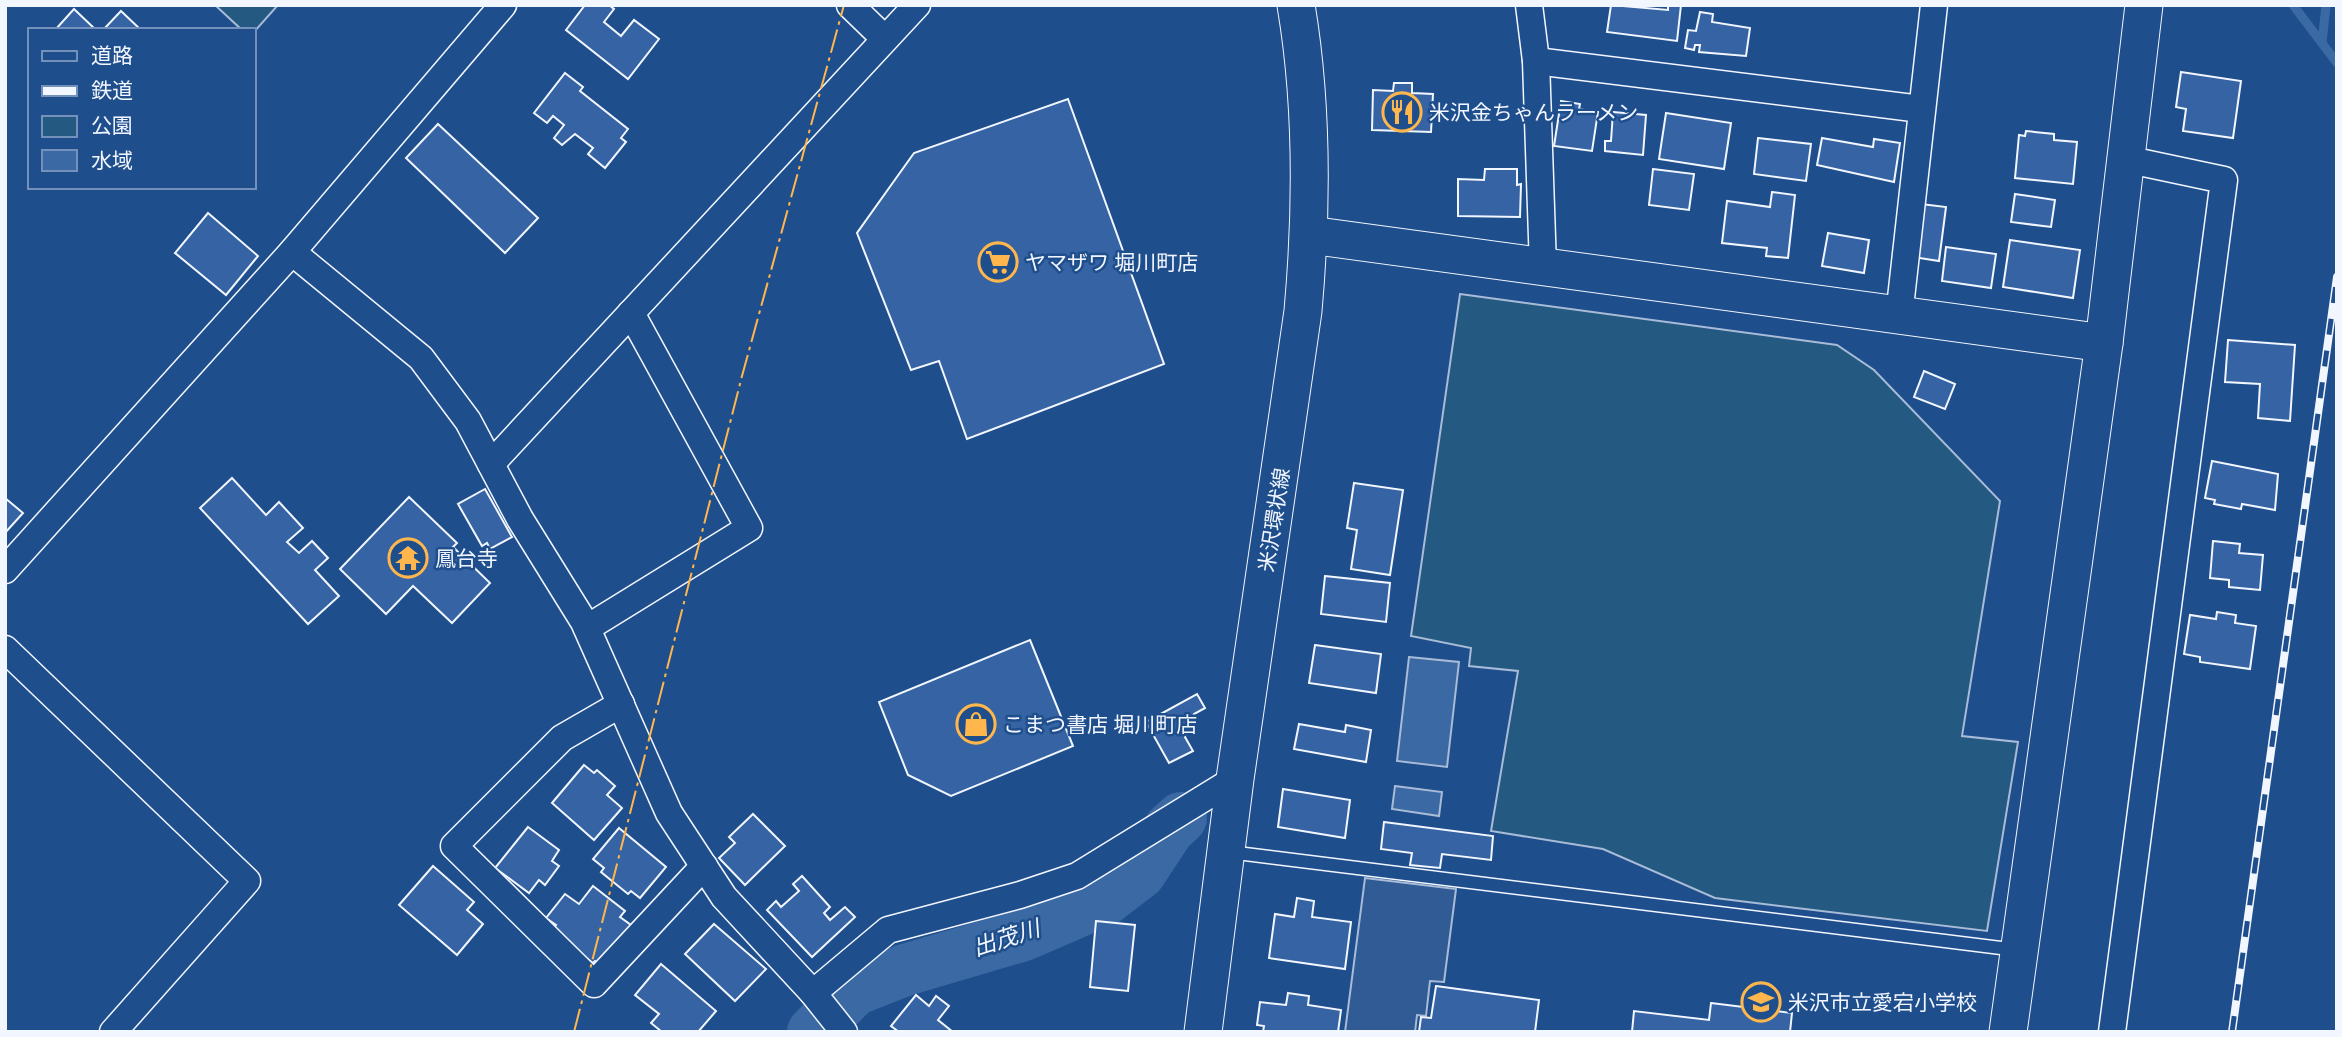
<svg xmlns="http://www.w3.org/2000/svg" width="2342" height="1037" viewBox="0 0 2342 1037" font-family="Figtree,'Noto Sans JP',sans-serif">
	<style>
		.green { fill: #245a82; stroke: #a8bbd7; stroke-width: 2 }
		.parking { fill: #305b95; stroke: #a8bbd7; stroke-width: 2 }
		.water { fill: #3b69a3; stroke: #a8bbd7; stroke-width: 2 }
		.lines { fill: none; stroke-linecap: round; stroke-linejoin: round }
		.stream { stroke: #3b69a3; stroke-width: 9 }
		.river { stroke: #3b69a3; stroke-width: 52 }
		.building { fill: #3563a3; stroke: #f2f6ff; stroke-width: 2 }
		.lane-casing { stroke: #f2f6ff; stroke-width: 15 }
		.street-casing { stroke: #f2f6ff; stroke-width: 29 }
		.secondary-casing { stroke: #f2f6ff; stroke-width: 39 }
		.lane { stroke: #1f4e8c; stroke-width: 12 }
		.street { stroke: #1f4e8c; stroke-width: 26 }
		.secondary { stroke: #1f4e8c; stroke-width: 37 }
		.rail-casing { stroke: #f2f6ff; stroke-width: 8 }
		.rail { stroke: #1f4e8c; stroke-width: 5; stroke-dasharray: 16; stroke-linecap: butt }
		.power { stroke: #ffb74d; stroke-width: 2; stroke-dasharray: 24 5 3.5 5; stroke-linecap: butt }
		.labels { text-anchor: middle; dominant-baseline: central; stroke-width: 5; stroke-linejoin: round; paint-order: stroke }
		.poi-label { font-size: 21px; fill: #f2f6ff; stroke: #1f4e8c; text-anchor: start }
		.street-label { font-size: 21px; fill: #f2f6ff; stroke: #1f4e8c }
		.water-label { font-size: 23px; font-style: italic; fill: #f2f6ff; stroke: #1f4e8c }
	</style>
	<rect width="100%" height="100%" fill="#1f4e8c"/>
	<g class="green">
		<polygon points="215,5 278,5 254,32 242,30"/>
		<polygon points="1460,294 1837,345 1874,370 2000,501 1962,736 2018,742 1987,931 1715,898 1603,849 1491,831 1518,671 1469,666 1471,648 1411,636"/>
	</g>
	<polygon class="parking" points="1365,878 1456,889 1444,982 1430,981 1426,1016 1417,1015 1415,1032 1345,1032"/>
	<g class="water">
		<polygon points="1409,657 1459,662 1447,767 1397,761"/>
		<polygon points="1395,786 1442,792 1439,816 1392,809"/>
	</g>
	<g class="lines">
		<g class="stream">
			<polyline points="2293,5 2337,63"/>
			<polyline points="2322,43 2326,5"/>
		</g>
		<polyline class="river" points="813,1032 854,990 905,970 1024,935 1105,900 1140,873 1169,829 1181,818"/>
	</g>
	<g class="building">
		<polygon points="585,5 609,5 614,9 604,22 621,36 634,20 659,39 628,79 566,30"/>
		<polygon points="1611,5 1668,10 1668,5 1681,5 1677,41 1607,32"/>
		<polygon points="74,9 96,30 55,30"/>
		<polygon points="121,11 141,30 103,30"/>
		<polygon points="1700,12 1713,14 1712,22 1750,28 1746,56 1699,52 1700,45 1695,45 1694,50 1685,48 1688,30 1696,31"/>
		<polygon points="2181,72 2241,81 2233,138 2183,131 2186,109 2176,107"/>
		<polygon points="565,73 583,87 580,91 628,129 621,138 626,142 605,168 588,154 593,148 575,134 562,145 554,138 564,125 553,116 547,123 534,113"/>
		<polygon points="1394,83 1412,83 1412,93 1433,94 1431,132 1372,130 1373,90 1393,91"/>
		<polygon points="1068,99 1164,364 967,439 939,361 911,370 857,233 914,153"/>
		<polygon points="1561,101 1580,104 1579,109 1598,112 1592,151 1554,146"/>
		<polygon points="1613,112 1646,115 1643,155 1605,151 1605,141 1611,141"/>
		<polygon points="1666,113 1731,123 1724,169 1659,159"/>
		<polygon points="438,124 538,218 505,253 406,158"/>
		<polygon points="2026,131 2054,134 2054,140 2077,142 2073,184 2015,178 2019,135 2025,136"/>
		<polygon points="1758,138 1811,144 1806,181 1754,174"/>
		<polygon points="1822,138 1873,147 1874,139 1900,143 1894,182 1817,165"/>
		<polygon points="1485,169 1517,169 1517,185 1521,184 1520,217 1458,216 1458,179 1484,180"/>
		<polygon points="1653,169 1694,174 1689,210 1649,205"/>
		<polygon points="1772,192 1795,195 1788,258 1766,256 1767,248 1722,243 1727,201 1770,207"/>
		<polygon points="2015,194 2055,200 2051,227 2011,222"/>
		<polygon points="1921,204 1946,207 1939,261 1913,257"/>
		<polygon points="208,213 258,256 226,295 175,253"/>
		<polygon points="1828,233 1869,240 1864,273 1822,266"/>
		<polygon points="2010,240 2080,250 2073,298 2003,287"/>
		<polygon points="1946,247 1996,254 1991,288 1942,281"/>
		<polygon points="2228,340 2295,345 2290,421 2258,418 2260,384 2225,382"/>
		<polygon points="1924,371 1955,384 1945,409 1914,397"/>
		<polygon points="2212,461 2278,474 2275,510 2242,504 2241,509 2214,504 2215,500 2205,498"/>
		<polygon points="232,478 266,515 279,502 303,528 287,542 299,553 312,541 328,558 315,570 339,596 308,624 200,508"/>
		<polygon points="1354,483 1403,490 1390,575 1351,569 1357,530 1347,528"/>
		<polygon points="485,489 512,537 490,549 487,543 482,546 458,504"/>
		<polygon points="409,497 457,543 453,547 490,583 452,623 413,586 386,614 340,569"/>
		<polygon points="5,498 23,513 5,533"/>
		<polygon points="2213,541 2240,544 2239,553 2263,555 2260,590 2229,587 2229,580 2210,578"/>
		<polygon points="1325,576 1390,583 1386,622 1321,614"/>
		<polygon points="2217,612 2236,615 2235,623 2256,626 2250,669 2200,662 2200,657 2184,654 2190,615 2216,619"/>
		<polygon points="1030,640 1073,746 951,796 908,775 879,702"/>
		<polygon points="1315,645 1381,654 1376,693 1309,683"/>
		<polygon points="1197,694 1205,708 1194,714 1187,725 1185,737 1193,751 1169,763 1146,722"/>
		<polygon points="1299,724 1345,732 1346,725 1371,730 1366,762 1294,749"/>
		<polygon points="584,765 594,773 597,770 615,786 607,795 622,808 594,840 552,803"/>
		<polygon points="1283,789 1350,800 1345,838 1278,827"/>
		<polygon points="753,814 785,846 745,885 719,858 735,843 729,837"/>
		<polygon points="1384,822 1493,836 1491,860 1442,854 1440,868 1410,865 1412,853 1381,849"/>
		<polygon points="528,827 559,850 552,861 559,866 545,885 539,880 529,893 495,868"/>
		<polygon points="619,828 666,867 640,898 631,891 628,894 601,872 604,868 593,859"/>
		<polygon points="433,866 474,902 467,910 483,924 457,955 399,905"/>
		<polygon points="802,876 830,907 824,913 830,920 845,907 855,917 812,957 767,910 776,901 781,907 799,891 793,884"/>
		<polygon points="593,886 625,911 620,917 631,925 600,965 595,961 593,963 551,932 556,925 546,918 565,894 579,904"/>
		<polygon points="1297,898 1314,901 1312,917 1351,922 1345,969 1269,958 1275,914 1294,917"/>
		<polygon points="1096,921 1135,925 1128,991 1090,987"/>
		<polygon points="714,924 766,969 735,1001 685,954"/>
		<polygon points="661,964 716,1011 698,1032 662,1032 651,1023 659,1014 635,995"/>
		<polygon points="1436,986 1539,1000 1535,1032 1419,1032 1421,1017 1431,1018"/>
		<polygon points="1288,993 1309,996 1308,1005 1341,1010 1338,1032 1263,1032 1264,1026 1257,1025 1260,1002 1286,1005"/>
		<polygon points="916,995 929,1006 936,996 949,1006 938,1020 953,1032 899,1032 891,1026"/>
		<polygon points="1711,1003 1792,1013 1790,1032 1632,1032 1634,1011 1709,1020"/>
	</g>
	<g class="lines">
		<g class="lane-casing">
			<polyline id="lane" points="1229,852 2017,950"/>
		</g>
		<g class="street-casing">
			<g id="street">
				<polyline points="850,5 885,39"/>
				<polyline points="1529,5 1536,61 1543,267"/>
				<polyline points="1536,61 1921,109"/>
				<polyline points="292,252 421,358 468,421 520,519 584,622 669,813 724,897 813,993 844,1032"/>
				<polyline points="1899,316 1934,5"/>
				<polyline points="491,464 917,5"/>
				<polyline points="5,570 292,252 503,5"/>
				<polyline points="587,628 749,528 631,313"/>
				<polyline points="5,649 247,881 113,1032"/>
				<polyline points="621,704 562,738 454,846 594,984 704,866"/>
				<polyline points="813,993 888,930 1020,895 1077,876 1235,779"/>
				<polyline points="2112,1032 2224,180 2125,159"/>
			</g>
		</g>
		<g class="secondary-casing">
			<g id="secondary">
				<polyline points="1310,235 2104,343"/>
				<path d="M1203 1032 1235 779 1303 311C1312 210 1313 106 1296 5"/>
				<polyline points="2008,1032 2104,343 2144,5"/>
			</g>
		</g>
		<use href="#lane" class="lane"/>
		<use href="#street" class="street"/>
		<use href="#secondary" class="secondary"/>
		<g class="rail-casing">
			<polyline id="rail" points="2232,1032 2337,277"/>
		</g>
		<use href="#rail" class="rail"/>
		<polyline class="power" points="574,1032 742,376 844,5"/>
	</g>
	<defs>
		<g id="restaurant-ring" transform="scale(2.0125)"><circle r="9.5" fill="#1f4e8c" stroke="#ffb74d" stroke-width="1.5"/><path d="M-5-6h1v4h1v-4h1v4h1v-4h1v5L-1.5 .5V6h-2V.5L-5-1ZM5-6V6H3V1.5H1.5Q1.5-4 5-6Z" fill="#ffb74d"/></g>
		<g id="supermarket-ring" transform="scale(2.0125)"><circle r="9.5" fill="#1f4e8c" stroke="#ffb74d" stroke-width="1.5"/><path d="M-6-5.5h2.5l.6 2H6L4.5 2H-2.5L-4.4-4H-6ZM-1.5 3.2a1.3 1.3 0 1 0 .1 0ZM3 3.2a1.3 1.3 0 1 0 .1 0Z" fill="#ffb74d"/></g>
		<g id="temple-ring" transform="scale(2.0125)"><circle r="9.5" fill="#1f4e8c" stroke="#ffb74d" stroke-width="1.5"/><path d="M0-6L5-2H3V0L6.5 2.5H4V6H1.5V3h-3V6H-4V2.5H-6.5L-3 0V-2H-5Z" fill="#ffb74d"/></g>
		<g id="shop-ring" transform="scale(2.0125)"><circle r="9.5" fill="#1f4e8c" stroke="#ffb74d" stroke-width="1.5"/><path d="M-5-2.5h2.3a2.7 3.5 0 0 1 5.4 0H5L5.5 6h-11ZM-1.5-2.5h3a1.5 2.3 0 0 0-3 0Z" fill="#ffb74d"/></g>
		<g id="school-ring" transform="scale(2.0125)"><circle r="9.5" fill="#1f4e8c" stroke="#ffb74d" stroke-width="1.5"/><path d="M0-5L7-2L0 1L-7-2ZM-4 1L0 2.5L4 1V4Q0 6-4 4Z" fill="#ffb74d"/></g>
	</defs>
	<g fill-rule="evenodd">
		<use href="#restaurant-ring" x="1402" y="112"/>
		<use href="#supermarket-ring" x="998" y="262"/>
		<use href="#temple-ring" x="408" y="558"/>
		<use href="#shop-ring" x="976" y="724"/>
		<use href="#school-ring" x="1761" y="1002"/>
	</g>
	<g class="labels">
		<g class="poi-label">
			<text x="1429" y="112">米沢金ちゃんラーメン</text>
			<text x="1025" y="262">ヤマザワ 堀川町店</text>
			<text x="435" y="558">鳳台寺</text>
			<text x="1003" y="724">こまつ書店 堀川町店</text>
			<text x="1788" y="1002">米沢市立愛宕小学校</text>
		</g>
		<g class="street-label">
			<text transform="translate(1274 520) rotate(-81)">米沢環状線</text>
		</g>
		<g class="water-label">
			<text transform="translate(1006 938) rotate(-18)">出茂川</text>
		</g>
	</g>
	<rect width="2342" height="1037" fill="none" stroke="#f2f6ff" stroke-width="14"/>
	<rect x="28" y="28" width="228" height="161" fill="#1f4e8c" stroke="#7391ba" stroke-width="2"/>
	<rect x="42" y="51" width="35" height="10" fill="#1f4e8c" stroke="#7391ba" stroke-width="2"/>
	<text x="91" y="63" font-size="21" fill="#f2f6ff">道路</text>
	<rect x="42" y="86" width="35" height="10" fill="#f2f6ff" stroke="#7391ba" stroke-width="2"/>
	<text x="91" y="98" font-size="21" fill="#f2f6ff">鉄道</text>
	<rect x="42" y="116" width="35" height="21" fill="#245a82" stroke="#7391ba" stroke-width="2"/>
	<text x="91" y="133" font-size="21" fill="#f2f6ff">公園</text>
	<rect x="42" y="150" width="35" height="21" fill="#3b69a3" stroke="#7391ba" stroke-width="2"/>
	<text x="91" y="168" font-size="21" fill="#f2f6ff">水域</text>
</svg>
